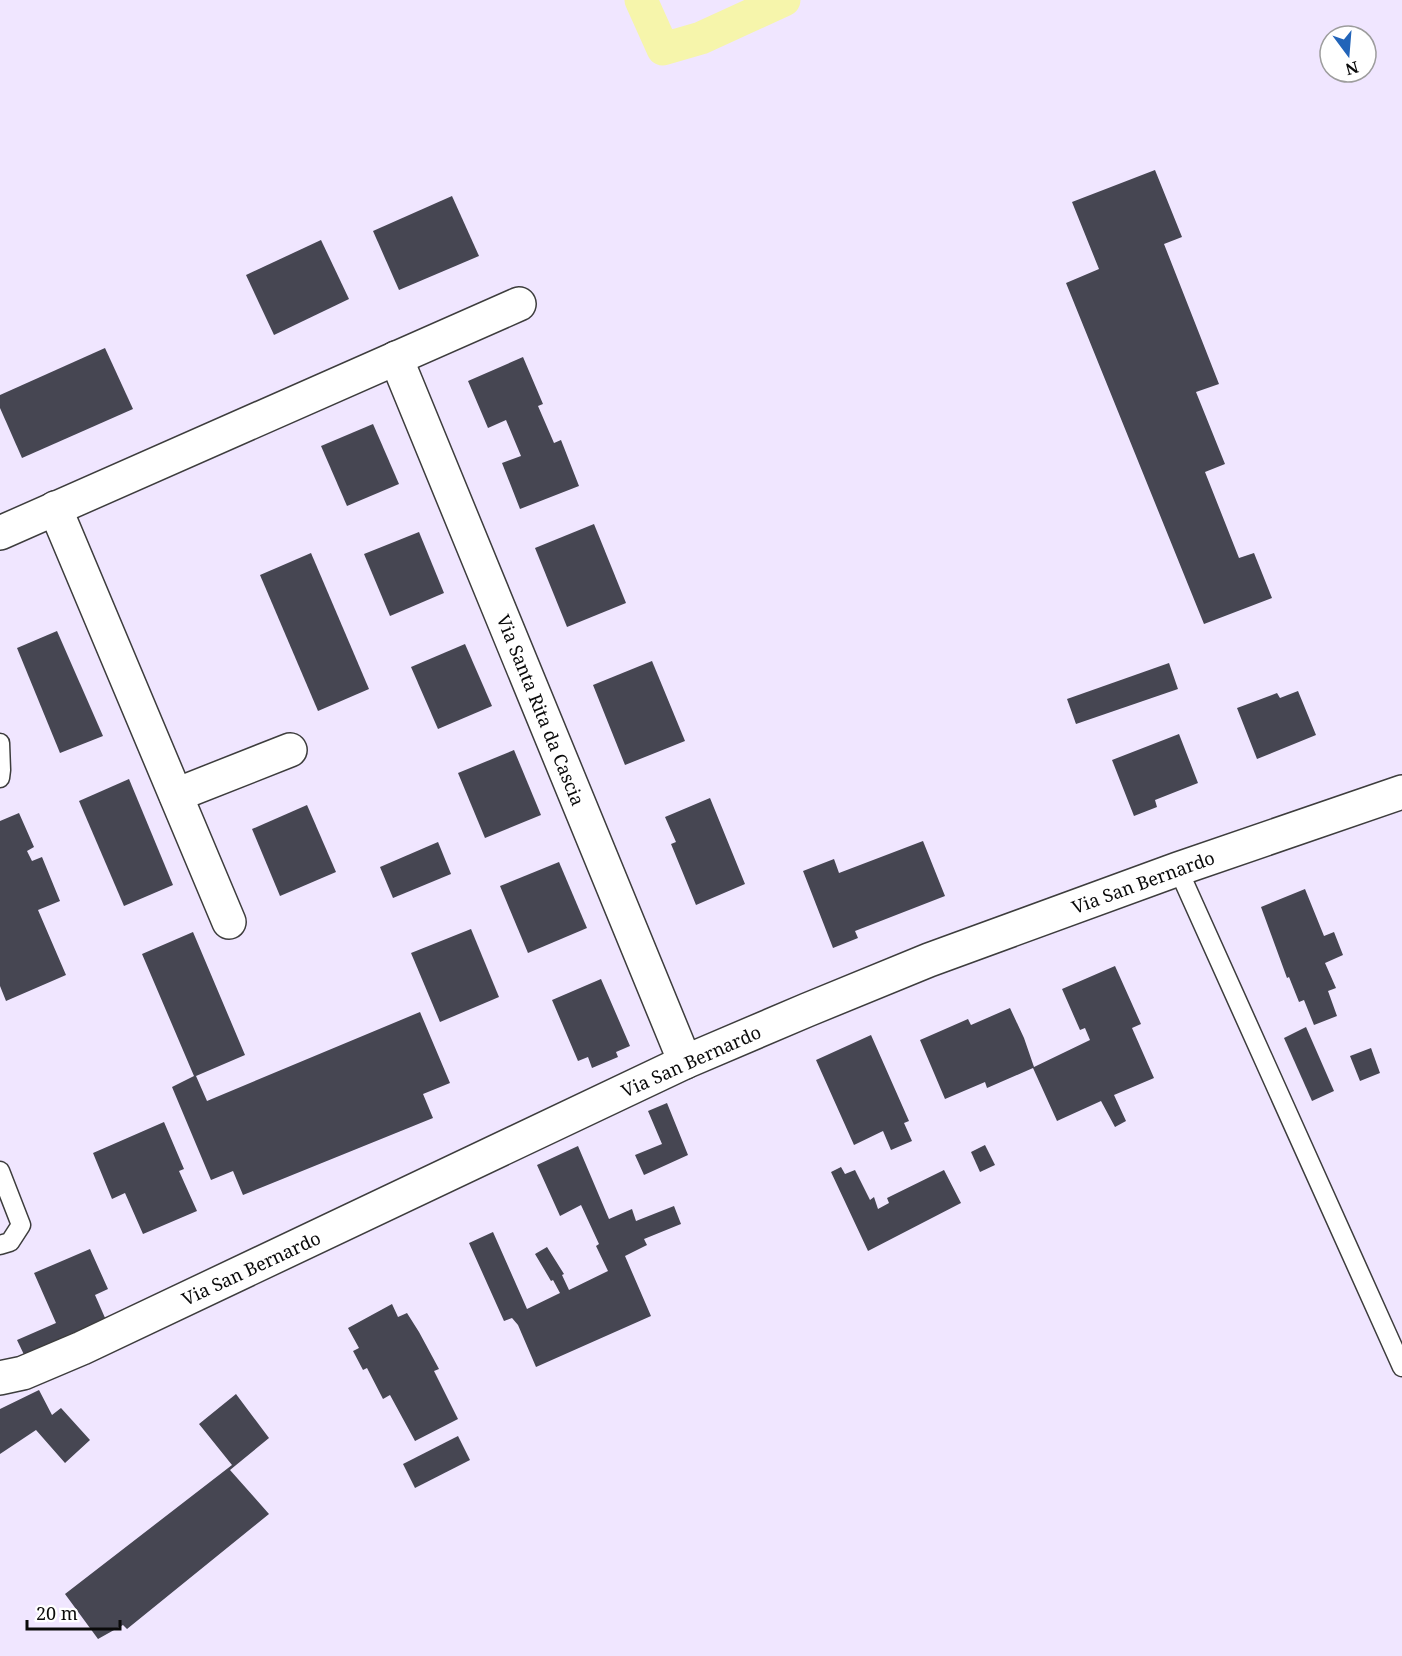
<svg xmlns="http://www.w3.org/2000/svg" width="1402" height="1656" viewBox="0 0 1402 1656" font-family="'Noto Serif',serif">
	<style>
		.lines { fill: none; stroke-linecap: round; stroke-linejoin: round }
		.canal { stroke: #f6f5ab; stroke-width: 33 }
		.building { fill: #464652 }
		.service-casing { stroke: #3d3d3d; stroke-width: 21 }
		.minor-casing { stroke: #3d3d3d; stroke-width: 36 }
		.service { stroke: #fff; stroke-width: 18 }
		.minor { stroke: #fff; stroke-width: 33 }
		.labels { text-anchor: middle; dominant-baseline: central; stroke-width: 6; stroke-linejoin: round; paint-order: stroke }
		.street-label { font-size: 18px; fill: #0a0a0a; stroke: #fff }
	</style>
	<rect width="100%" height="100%" fill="#f0e6ff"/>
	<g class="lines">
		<polyline class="canal" points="641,0 663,49 701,38 784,0"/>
	</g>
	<g class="building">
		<polygon points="1155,170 1182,237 1164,244 1219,384 1196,392 1225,464 1205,472 1239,558 1254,553 1272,598 1204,624 1066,283 1099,269 1072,202"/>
		<polygon points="452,196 479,256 399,290 373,231"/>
		<polygon points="321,240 349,299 274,335 246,275"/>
		<polygon points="105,348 133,409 22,458 0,408 0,395"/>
		<polygon points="523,357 543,404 538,406 554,443 561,440 579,486 520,509 502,463 521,456 506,420 488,428 468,381"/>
		<polygon points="373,424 399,484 347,506 321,446"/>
		<polygon points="594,524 626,603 567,627 535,548"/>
		<polygon points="419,532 444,593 390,616 364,554"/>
		<polygon points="311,553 369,689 318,711 260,575"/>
		<polygon points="57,631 103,736 60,753 17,648"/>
		<polygon points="465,644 492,706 438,729 411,667"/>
		<polygon points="652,661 685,741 625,765 593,685"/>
		<polygon points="1169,663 1178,689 1076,724 1067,699"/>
		<polygon points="1298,691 1316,735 1257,759 1237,708 1277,693 1280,698"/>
		<polygon points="1179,734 1198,783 1155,800 1157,807 1134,816 1112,760"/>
		<polygon points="514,750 541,815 485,838 458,773"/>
		<polygon points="129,779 173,885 124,906 79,801"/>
		<polygon points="710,798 745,884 696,905 671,844 676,842 665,817"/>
		<polygon points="307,805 336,872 280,896 252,829"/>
		<polygon points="19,813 34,847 27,851 32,861 42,857 60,901 38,910 66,975 6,1001 0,986 0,821"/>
		<polygon points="923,841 945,896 855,931 858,938 833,948 803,871 834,859 839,873"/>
		<polygon points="438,842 451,874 393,898 380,867"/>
		<polygon points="559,862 587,928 528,953 500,886"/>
		<polygon points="1305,889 1324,936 1334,932 1343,955 1325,963 1336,988 1328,991 1337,1016 1314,1025 1304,1000 1299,1002 1289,977 1287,978 1261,907"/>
		<polygon points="471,929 499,997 440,1022 411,953"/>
		<polygon points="193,932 245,1055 196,1076 207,1101 420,1012 450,1083 423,1094 433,1118 243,1195 233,1171 211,1180 172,1087 194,1076 142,954"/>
		<polygon points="1115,966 1141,1024 1132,1028 1154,1078 1114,1095 1126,1121 1115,1127 1101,1101 1057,1121 1033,1068 987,1088 985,1082 945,1099 920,1040 968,1019 971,1025 1010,1008 1024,1038 1034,1067 1090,1040 1085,1028 1080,1030 1062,989"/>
		<polygon points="601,979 630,1046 616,1052 618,1057 592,1068 588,1057 578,1061 552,1000"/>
		<polygon points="1306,1027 1334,1091 1312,1101 1284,1038"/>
		<polygon points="871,1035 909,1121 904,1123 912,1141 891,1150 883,1131 854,1145 816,1060"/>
		<polygon points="1371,1048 1380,1073 1360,1081 1350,1056"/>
		<polygon points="667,1103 688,1155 644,1175 635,1155 662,1144 648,1111"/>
		<polygon points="164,1122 184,1169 179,1171 197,1211 143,1234 125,1193 112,1199 93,1153"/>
		<polygon points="985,1145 995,1165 980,1172 971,1152"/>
		<polygon points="578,1146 609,1219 632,1209 636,1221 674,1206 681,1224 644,1239 647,1245 625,1256 651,1316 536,1367 518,1325 512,1318 504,1321 469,1243 493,1232 527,1309 560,1293 553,1280 551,1281 535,1254 547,1247 564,1274 562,1275 569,1290 608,1271 596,1246 599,1244 581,1205 560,1216 537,1165"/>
		<polygon points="841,1167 845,1174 855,1170 870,1200 874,1197 878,1209 889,1203 887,1198 944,1170 961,1203 868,1251 831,1172"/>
		<polygon points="90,1249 108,1289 95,1295 109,1327 28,1363 17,1340 56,1323 34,1273"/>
		<polygon points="392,1304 398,1317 407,1313 419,1332 439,1369 434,1371 458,1419 415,1441 390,1395 383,1399 367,1368 363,1370 353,1351 359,1348 348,1328"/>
		<polygon points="39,1390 52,1415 61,1408 90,1440 65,1463 36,1430 0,1454 0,1409"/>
		<polygon points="236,1394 269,1438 230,1470 269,1514 127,1629 123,1625 98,1639 65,1594 232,1465 199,1424"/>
		<polygon points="458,1436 470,1460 415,1488 403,1464"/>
	</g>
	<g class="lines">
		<g class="service-casing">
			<g id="service">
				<polyline points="0,743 1,770 0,778"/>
				<polyline points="1178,869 1402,1367"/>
				<polyline points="0,1171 21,1225 10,1242 0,1245"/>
			</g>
		</g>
		<g class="minor-casing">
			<g id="minor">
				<polyline points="396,358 685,1062"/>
				<polyline points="55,508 229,922"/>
				<polyline points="0,533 519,304"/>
				<polyline points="176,795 290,750"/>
				<polyline points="0,1378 23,1373 82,1348 685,1062 807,1010 929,960 1178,869 1402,792"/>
			</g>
		</g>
		<use href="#service" class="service"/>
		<use href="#minor" class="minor"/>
	</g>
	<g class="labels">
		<g class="street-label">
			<text transform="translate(541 710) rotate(68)">Via Santa Rita da Cascia</text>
			<text transform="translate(1143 882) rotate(-20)">Via San Bernardo</text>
			<text transform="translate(691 1061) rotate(-24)">Via San Bernardo</text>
			<text transform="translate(251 1268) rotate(-25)">Via San Bernardo</text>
		</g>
	</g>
	<g transform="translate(1348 54) rotate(164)"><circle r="28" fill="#ffffff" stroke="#9d9d9d" stroke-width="1.5"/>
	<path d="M0-4.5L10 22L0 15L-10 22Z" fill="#2264b9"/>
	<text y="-9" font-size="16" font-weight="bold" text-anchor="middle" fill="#0a0a0a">N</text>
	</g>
	<path d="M27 1620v9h93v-9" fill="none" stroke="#0a0a0a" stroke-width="3"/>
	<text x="36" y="1620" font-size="18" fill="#0a0a0a" stroke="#ffffff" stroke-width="4.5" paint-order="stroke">20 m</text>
</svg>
